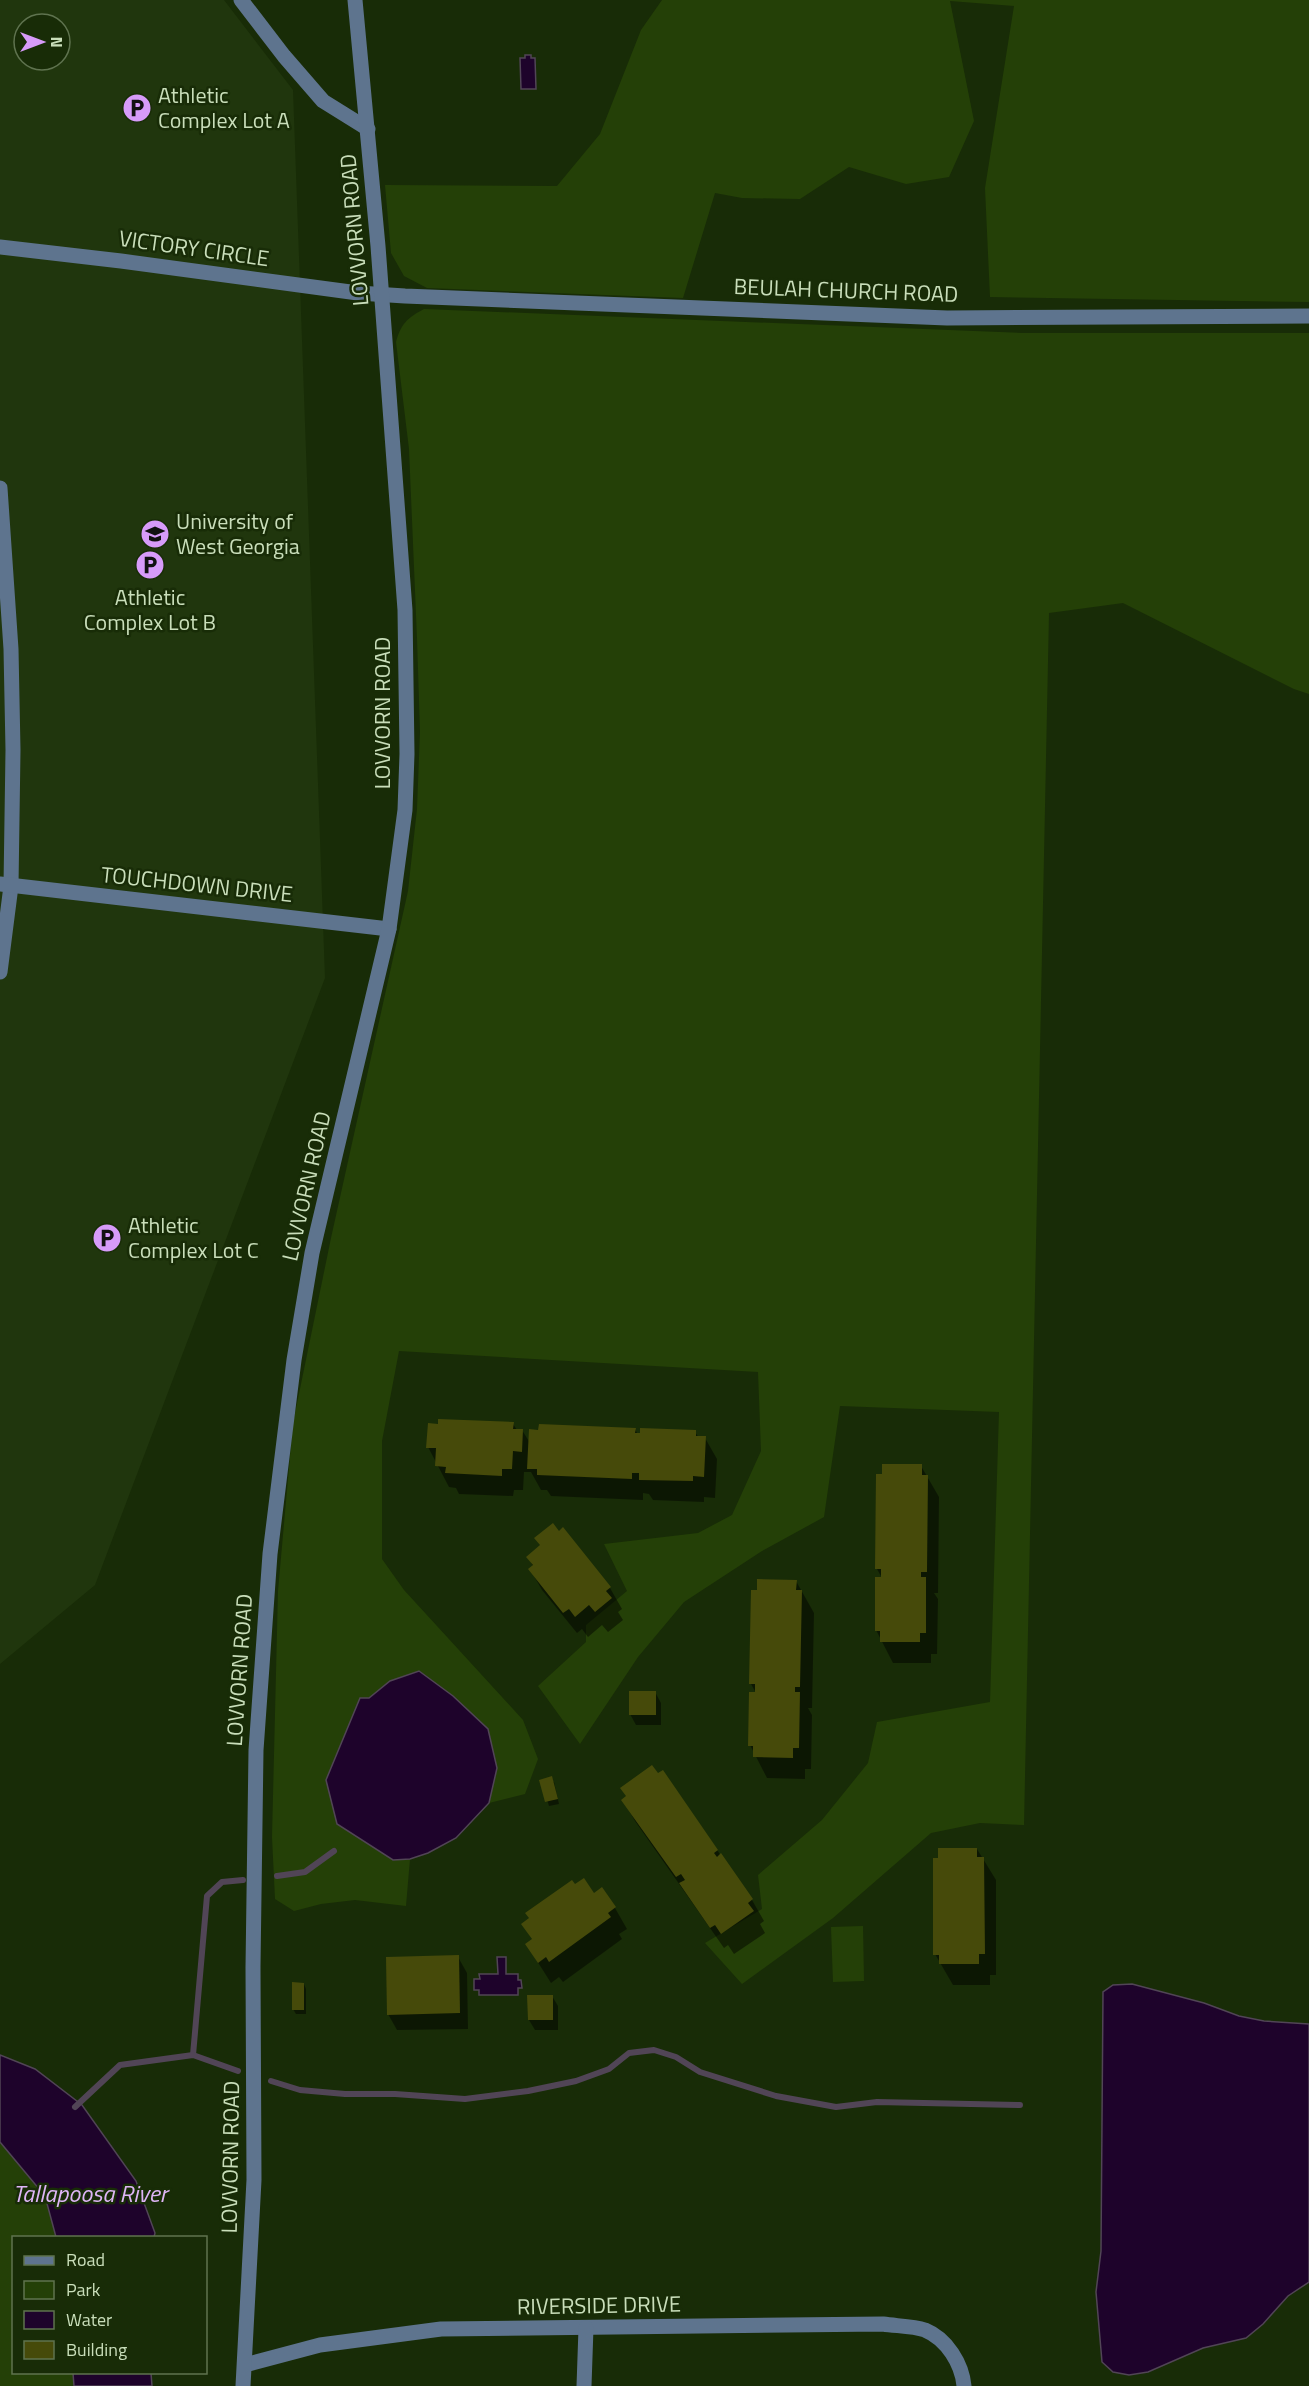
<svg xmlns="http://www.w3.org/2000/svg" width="1309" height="2386" viewBox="0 0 1309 2386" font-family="'Titillium Web',sans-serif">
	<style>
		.built { fill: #20360d; fill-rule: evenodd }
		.green { fill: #244007 }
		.water { fill: #1e032b; stroke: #514556; stroke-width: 1.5 }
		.shadow { fill: #0007 }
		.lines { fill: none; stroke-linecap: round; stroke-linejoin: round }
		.stream { stroke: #514556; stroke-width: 6 }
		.building { fill: #464a0a }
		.minor { stroke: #5e748e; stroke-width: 15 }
		.labels { text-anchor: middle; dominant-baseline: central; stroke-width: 5; stroke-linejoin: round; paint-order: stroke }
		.poi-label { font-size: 22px; fill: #c9deba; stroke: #182c07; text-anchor: start }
		.street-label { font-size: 22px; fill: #c9deba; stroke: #182c07 }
		.water-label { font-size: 24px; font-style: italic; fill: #deb5f6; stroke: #182c07 }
	</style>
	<rect width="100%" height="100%" fill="#182c07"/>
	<path class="built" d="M0 0H224L293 90 325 978 95 1585 0 1664ZM24 24H60V60H24Z"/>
	<g class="green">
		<polygon points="662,0 1309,0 1309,302 990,297 985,188 1014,6 950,1 974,121 949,177 906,184 849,167 800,199 742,198 715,193 683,298 427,288 404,276 391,253 385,185 557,186 600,134 641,30"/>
		<path d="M424 309 1022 333H1309V694L1294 689 1123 603 1049 613 1024 1825 980 1823 931 1833 833 1918 742 1984 705 1943 762 1909 758 1875 822 1820 868 1763 877 1722 990 1702 999 1412 840 1406 824 1517 762 1551 684 1602 638 1657 580 1744 538 1686 586 1642V1625L627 1591 604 1544 698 1533 732 1515 761 1451 758 1372 399 1351 382 1441V1559L404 1590 523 1720 538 1759 525 1794 489 1803 497 1768 390 1681 369 1698 393 1860 410 1859 406 1906 355 1900 321 1904 294 1911 275 1899 272 1837 278 1591 293 1423 331 1238 408 891 417 809 420 732 417 638 409 449 396 342C401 324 407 318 424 309Z"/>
		<polygon points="863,1926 864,1981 833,1982 831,1927"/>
		<polygon points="0,2142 45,2196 56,2237 14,2238 14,2372 73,2373 74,2386 0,2386"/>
	</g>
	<g class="water">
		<polygon points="525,55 531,55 531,58 535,58 536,89 521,89 520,58 525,58"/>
		<polygon points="419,1671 453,1696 488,1729 497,1768 489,1803 456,1838 428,1853 410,1859 393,1860 337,1824 326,1780 360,1698 369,1698 390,1681"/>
		<polygon points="497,1957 506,1957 506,1974 518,1974 518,1980 521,1980 522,1988 518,1988 518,1995 479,1995 479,1990 474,1990 474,1979 480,1979 479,1974 498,1974"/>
		<polygon points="1132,1984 1204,2003 1239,2016 1264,2021 1309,2024 1309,2282 1288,2296 1263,2324 1246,2338 1203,2348 1148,2372 1129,2375 1113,2372 1102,2362 1096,2292 1101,2251 1103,1992 1113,1985"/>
		<polygon points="0,2055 35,2069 82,2105 136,2181 155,2233 154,2237 56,2237 45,2196 0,2142"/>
		<polygon points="73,2373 151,2373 152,2386 74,2386"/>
	</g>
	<g class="shadow">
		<polygon points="513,1424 517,1430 522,1430 530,1443 635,1429 638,1435 695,1432 699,1438 705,1438 717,1459 715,1498 704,1497 704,1502 653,1500 649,1494 643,1493 643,1500 551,1496 547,1490 541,1490 531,1472 524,1472 523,1490 514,1490 513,1496 459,1494 456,1488 449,1487 428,1447"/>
		<polygon points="921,1466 939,1497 938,1593 934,1593 938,1599 937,1654 931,1654 931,1663 893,1663 876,1630 882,1578 877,1569 878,1476"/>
		<polygon points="528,1557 610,1588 622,1609 618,1612 623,1620 608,1632 602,1625 588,1637 582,1629 577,1633 542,1590 530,1569 533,1566"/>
		<polygon points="796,1581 814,1613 812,1708 808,1708 812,1715 811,1769 805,1769 805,1779 767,1778 750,1745 756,1693 751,1684 752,1591"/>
		<polygon points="655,1692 661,1703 661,1725 636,1725 630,1714"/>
		<polygon points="541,1781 554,1782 559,1804 549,1806"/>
		<polygon points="623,1800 717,1850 752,1900 764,1921 760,1924 765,1933 734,1954 728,1945 724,1948 635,1821"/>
		<polygon points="977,1849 996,1880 996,1975 990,1975 990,1985 953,1985 935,1954"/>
		<polygon points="575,1886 615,1908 627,1929 619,1934 622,1939 563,1982 559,1977 551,1983 527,1945 533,1940 523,1924"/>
		<polygon points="458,1957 467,1973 468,2029 397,2030 388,2014"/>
		<polygon points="304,1984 306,1989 306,2014 296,2014 293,2009"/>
		<polygon points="552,1996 558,2006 558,2030 535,2030 529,2020"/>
	</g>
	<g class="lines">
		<g class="stream">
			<polyline points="277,1876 305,1872 334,1851"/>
			<polyline points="193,2055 207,1896 222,1882 243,1880"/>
			<polyline points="271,2081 300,2090 345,2094 395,2094 465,2099 528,2091 576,2081 609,2069 629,2053 654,2050 676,2057 700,2072 776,2096 836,2107 877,2102 1020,2105"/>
			<polyline points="75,2107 120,2065 193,2055 238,2071"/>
		</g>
	</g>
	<g class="building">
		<polygon points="438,1419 514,1422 513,1429 523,1429 522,1452 513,1451 512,1469 502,1469 502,1476 445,1473 446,1467 435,1466 436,1448 426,1448 428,1423 438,1424"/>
		<polygon points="539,1424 636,1428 635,1433 640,1433 640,1428 696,1430 696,1436 706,1436 704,1477 693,1476 693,1481 639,1480 639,1473 632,1473 632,1479 537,1475 537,1469 527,1469 529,1429 538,1430"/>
		<polygon points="882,1464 922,1464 922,1475 928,1475 927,1572 921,1572 921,1577 926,1577 926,1633 920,1633 920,1642 880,1642 880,1631 875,1631 875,1577 881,1577 881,1569 875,1569 876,1474 882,1474"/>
		<polygon points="553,1523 559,1531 563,1527 611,1587 606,1591 612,1598 595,1612 589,1605 575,1617 569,1609 563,1613 528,1569 533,1565 526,1557 540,1545 534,1538"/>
		<polygon points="757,1579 797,1580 796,1590 802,1590 800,1687 795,1687 795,1692 800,1692 799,1748 793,1748 793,1758 753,1757 753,1746 748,1746 749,1692 755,1692 755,1684 749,1684 751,1590 757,1590"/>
		<rect x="629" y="1691" width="27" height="24"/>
		<polygon points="652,1765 658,1773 663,1770 718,1850 714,1853 717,1857 721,1853 753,1899 748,1903 754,1911 721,1934 715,1925 710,1928 679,1883 685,1880 681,1874 676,1877 621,1800 626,1796 620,1788"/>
		<polygon points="552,1776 558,1799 545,1802 539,1780"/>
		<polygon points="938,1848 977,1848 977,1857 984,1857 985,1954 979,1954 979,1964 939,1964 939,1955 933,1955 933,1858 938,1858"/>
		<polygon points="584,1878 594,1893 602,1887 616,1907 608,1913 611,1917 549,1962 546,1957 538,1963 525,1944 532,1939 521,1924 529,1918 525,1913 572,1880 575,1884"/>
		<polygon points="459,1955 460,2013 387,2015 386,1957"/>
		<polygon points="292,1982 304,1983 304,2010 292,2010"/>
		<polygon points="527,1995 553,1995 553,2020 528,2020"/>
	</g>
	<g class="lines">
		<g class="minor">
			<polyline points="241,0 284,56 323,101 368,129"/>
			<polyline points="0,247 121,261 358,293 405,296 947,318 1309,316"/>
			<polyline points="0,488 11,649 13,750 11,886 0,972"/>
			<polyline points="0,884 389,929"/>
			<path d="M245 2365 320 2345 441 2329 883 2324C896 2326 913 2326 925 2330 947 2339 962 2364 964 2386"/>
			<polyline points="243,2386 254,2180 253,1967 256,1750 270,1554 294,1360 312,1253 389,929 405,810 407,754 405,610 378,246 355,0"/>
			<polyline points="584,2386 586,2328"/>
		</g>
	</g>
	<defs>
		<g id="parking-disc" transform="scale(1.5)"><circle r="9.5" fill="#d79bf9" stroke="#182c07"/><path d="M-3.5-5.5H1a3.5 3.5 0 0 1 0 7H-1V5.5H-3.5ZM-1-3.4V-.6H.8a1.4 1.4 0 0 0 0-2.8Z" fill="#111"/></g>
		<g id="university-disc" transform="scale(1.5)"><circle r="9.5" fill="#d79bf9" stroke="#182c07"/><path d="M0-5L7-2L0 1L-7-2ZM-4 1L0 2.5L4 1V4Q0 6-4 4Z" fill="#111"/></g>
	</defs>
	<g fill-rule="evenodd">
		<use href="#parking-disc" x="137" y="108"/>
		<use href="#university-disc" x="155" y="534"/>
		<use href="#parking-disc" x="150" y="565"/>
		<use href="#parking-disc" x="107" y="1238"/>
	</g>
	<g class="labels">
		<g class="poi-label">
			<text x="158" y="95">Athletic<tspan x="158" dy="25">Complex Lot A</tspan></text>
			<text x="176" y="521">University of<tspan x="176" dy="25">West Georgia</tspan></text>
			<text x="150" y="597" text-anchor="middle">Athletic<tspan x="150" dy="25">Complex Lot B</tspan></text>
			<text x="128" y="1225">Athletic<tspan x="128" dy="25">Complex Lot C</tspan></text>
		</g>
		<g class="street-label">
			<text transform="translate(354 230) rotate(-95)">LOVVORN ROAD</text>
			<text transform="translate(194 248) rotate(8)">VICTORY CIRCLE</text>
			<text transform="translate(846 290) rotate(2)">BEULAH CHURCH ROAD</text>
			<text transform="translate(382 713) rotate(-90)">LOVVORN ROAD</text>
			<text transform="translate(197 884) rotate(6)">TOUCHDOWN DRIVE</text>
			<text transform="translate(306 1186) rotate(-77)">LOVVORN ROAD</text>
			<text transform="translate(239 1670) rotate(-86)">LOVVORN ROAD</text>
			<text transform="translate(230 2157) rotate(-89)">LOVVORN ROAD</text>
			<text transform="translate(599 2305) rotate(-1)">RIVERSIDE DRIVE</text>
		</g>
		<g class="water-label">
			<text x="90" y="2193">Tallapoosa River</text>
		</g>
	</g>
	<rect x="12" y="2236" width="195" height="138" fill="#182c07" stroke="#5f734f" stroke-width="1.5"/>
	<rect x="24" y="2256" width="30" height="9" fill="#5e748e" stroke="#5f734f" stroke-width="1.5"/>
	<text x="66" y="2266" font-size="18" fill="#c9deba">Road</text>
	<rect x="24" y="2281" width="30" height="18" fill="#244007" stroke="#5f734f" stroke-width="1.5"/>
	<text x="66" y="2296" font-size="18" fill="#c9deba">Park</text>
	<rect x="24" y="2311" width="30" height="18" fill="#1e032b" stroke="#5f734f" stroke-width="1.5"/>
	<text x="66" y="2326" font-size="18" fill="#c9deba">Water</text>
	<rect x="24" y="2341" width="30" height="18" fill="#464a0a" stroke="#5f734f" stroke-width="1.5"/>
	<text x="66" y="2356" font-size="18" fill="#c9deba">Building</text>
	<g transform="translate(42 42) rotate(90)"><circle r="28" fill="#182c07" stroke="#5f734f" stroke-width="1.5"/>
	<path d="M0-4.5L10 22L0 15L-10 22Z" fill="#d79bf9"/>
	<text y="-9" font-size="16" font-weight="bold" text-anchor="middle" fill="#c9deba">N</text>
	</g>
</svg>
